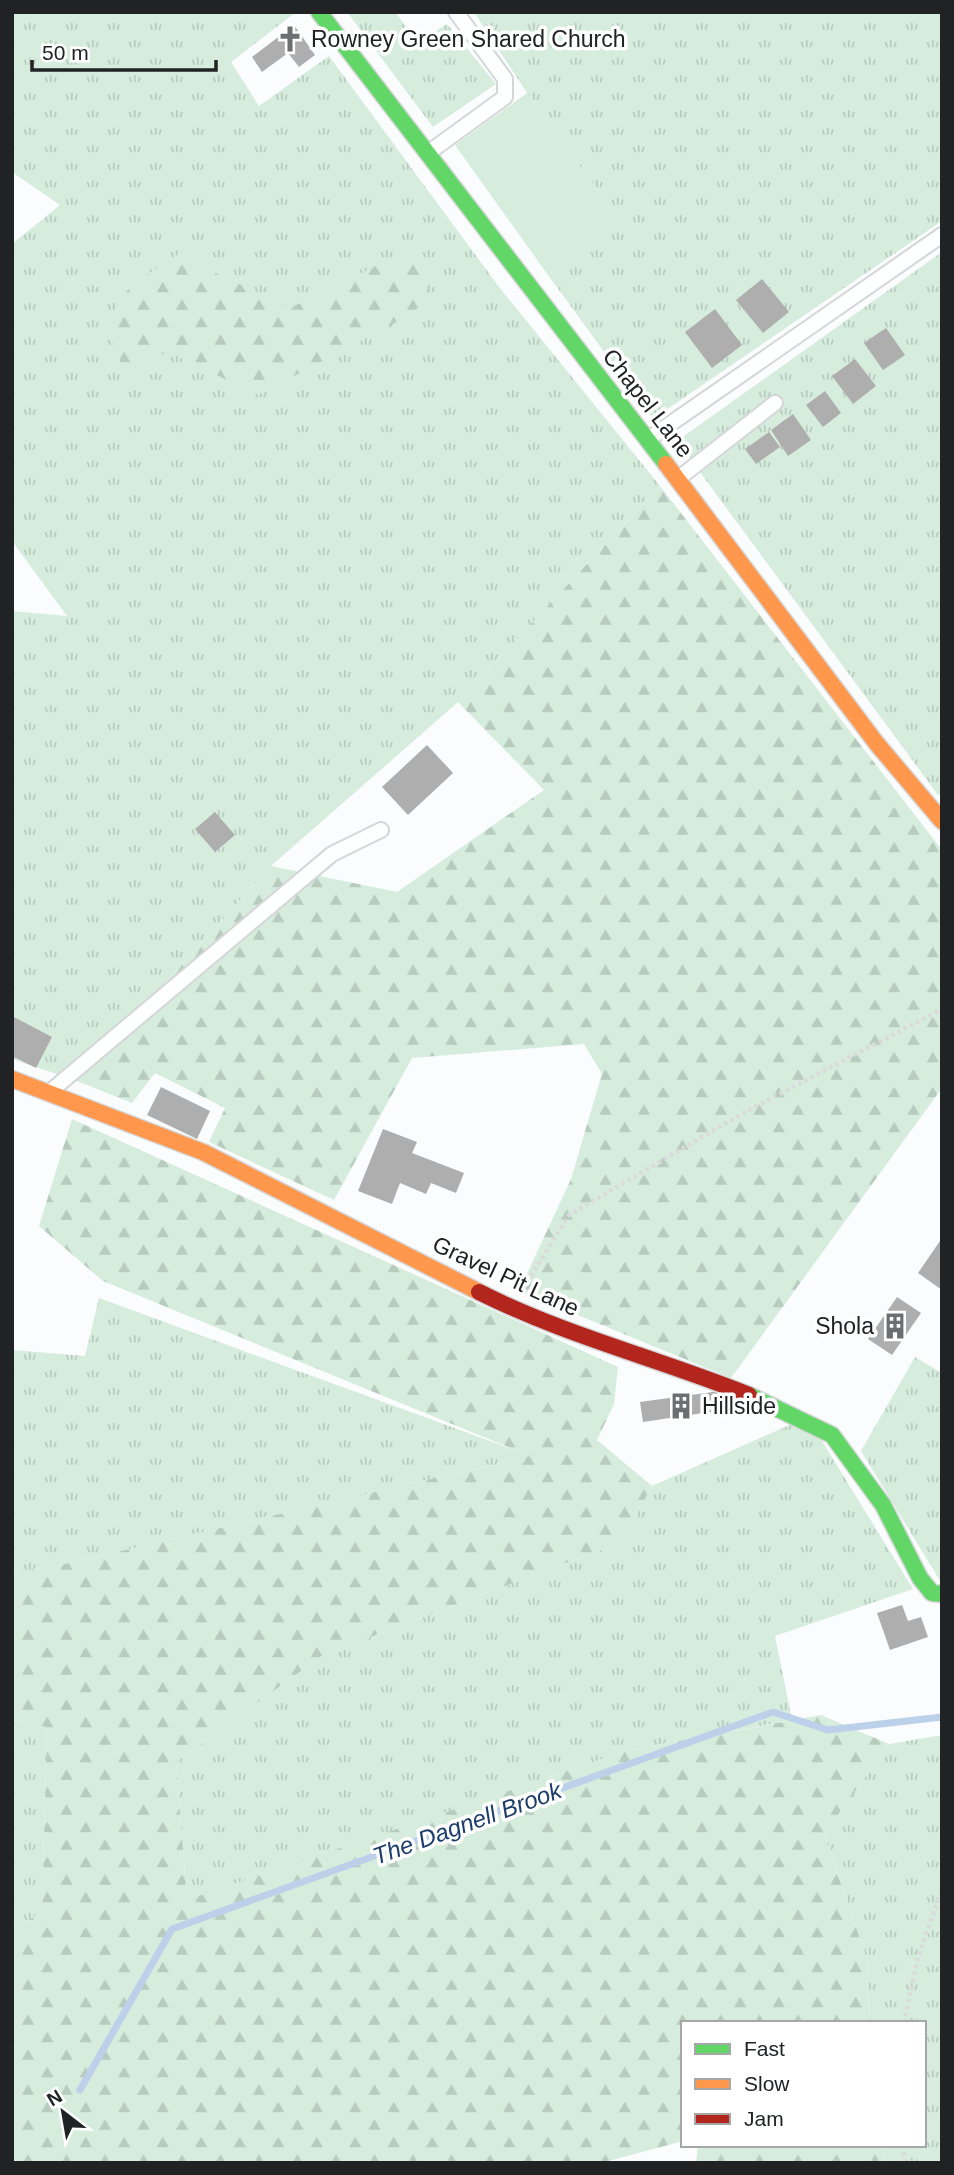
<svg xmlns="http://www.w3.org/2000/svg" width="954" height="2175" viewBox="0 0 954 2175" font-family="Arial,sans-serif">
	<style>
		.grass { fill: url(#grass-tufts) }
		.forest { fill: url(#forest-firs) }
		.garden { fill: #d6eddd }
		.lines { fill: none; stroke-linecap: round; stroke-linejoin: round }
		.stream { stroke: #bdd0ea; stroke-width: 7 }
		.building { fill: #aeaeae }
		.lane-casing { stroke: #d4d6d8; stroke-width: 18 }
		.fast-casing { stroke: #d4d6d8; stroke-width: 19 }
		.slow-casing { stroke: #d4d6d8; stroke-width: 19 }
		.jam-casing { stroke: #d4d6d8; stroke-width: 19 }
		.path { stroke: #dadada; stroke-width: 4.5; stroke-dasharray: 3.5 3.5; stroke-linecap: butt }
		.lane { stroke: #feffff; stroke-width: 14 }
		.fast { stroke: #63d668; stroke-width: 16 }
		.slow { stroke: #ff974d; stroke-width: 16 }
		.jam { stroke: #b3261e; stroke-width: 16 }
		.labels { text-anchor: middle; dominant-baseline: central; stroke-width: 7; stroke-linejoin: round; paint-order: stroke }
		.poi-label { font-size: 23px; fill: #202224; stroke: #fff; text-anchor: start }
		.street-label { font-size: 23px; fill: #202224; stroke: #fff }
		.water-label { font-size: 24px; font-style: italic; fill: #1c3d6b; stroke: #fff }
	</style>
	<defs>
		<pattern id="grass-tufts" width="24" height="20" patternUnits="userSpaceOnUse" patternTransform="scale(1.75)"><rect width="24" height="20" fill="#d6eddd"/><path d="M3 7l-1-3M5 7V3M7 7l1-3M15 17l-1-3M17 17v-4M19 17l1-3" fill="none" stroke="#b7cbbe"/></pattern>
		<pattern id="forest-firs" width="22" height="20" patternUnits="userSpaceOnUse" patternTransform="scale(1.75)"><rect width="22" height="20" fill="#d6eddd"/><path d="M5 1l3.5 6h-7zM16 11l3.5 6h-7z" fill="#b7cbbe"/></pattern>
	</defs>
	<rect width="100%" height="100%" fill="#fafcfe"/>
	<g class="grass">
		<polygon points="12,12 296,12 231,62 259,106 329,56 499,287 660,486 458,702 271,866 138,1013 72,1079 12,1059 12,611 67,616 12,541 12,244 60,205 12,172"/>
		<polygon points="347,12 395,12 418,42 447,24 496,84 433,127"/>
		<polygon points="474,12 942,12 942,221 653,419 548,275 620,222 527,93"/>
		<polygon points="942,252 942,793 938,795 677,441"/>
		<polygon points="99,1298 531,1456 52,1567 12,1571 12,1350 85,1356"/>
		<polygon points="915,1357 942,1373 942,1584 861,1451"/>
		<polygon points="794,1423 822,1441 913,1589 775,1636 792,1720 629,1750 187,1901 176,1762 323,1655 622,1542 652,1486"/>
		<polygon points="12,1720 47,1726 42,1913 12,1927"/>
		<polygon points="942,1735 942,2163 886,2163 883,2145 924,2145 924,2023 870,2023 867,1959 824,1834 889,1744"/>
	</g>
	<g class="forest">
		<polygon points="182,252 221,276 292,307 386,261 416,258 432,299 393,324 258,395 169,352 123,368 106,325 130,286"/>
		<polygon points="660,486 942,850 942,1088 731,1378 519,1291 571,1179 602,1074 584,1044 412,1058 334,1200 209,1142 225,1108 155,1073 132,1103 72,1079 138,1013 271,866 397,892 544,790 458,702"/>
		<polygon points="72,1119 618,1367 614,1404 597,1440 652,1486 622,1542 323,1655 176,1762 187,1900 629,1750 821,1715 889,1744 824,1834 867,1959 870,2023 683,2023 683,2141 601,2163 12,2163 12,1927 42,1913 47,1727 12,1720 12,1571 52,1567 530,1456 103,1281 39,1226"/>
		<polygon points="698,2145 883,2145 886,2163 696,2163"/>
	</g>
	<polygon class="garden" points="527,93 620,222 548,275 455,145"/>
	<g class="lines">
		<polyline class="stream" points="80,2090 172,1929 773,1712 828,1730 942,1717"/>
	</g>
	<g class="building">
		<polygon points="294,25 315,55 299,67 288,53 262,72 252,57"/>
		<polygon points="762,279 789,312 763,333 736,300"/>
		<polygon points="715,309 742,345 712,368 685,332"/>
		<polygon points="886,328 905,355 883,370 864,343"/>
		<polygon points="855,359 876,386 853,404 832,376"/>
		<polygon points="825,391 841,413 823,427 806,405"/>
		<polygon points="793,414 811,440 788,456 771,430"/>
		<polygon points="769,432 780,447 756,464 745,449"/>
		<polygon points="427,745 453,773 408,815 382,787"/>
		<polygon points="215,812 235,835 215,852 195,829"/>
		<polygon points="12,1016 52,1037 36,1068 12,1056"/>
		<polygon points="161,1087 210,1111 197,1139 147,1115"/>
		<polygon points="383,1129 417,1142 412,1153 464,1173 456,1193 431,1183 426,1194 400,1183 392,1204 358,1191"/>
		<polygon points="942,1238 942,1290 918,1273"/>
		<polygon points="897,1297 921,1313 892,1355 868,1339"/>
		<polygon points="720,1391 723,1410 643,1422 640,1402"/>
		<polygon points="902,1605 908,1621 921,1617 928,1637 890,1650 877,1613"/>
	</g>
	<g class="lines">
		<g class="lane-casing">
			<g id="lane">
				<polyline points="428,153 505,97 505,79 456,12"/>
				<polyline points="650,438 942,235"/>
				<polyline points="679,478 775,403"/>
				<polyline points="52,1090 332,854 381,830"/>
			</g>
		</g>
		<g class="fast-casing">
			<g id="fast">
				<polyline points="319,12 666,464"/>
				<polyline points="749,1395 832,1435 883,1505 920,1578 932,1593 942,1594"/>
			</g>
		</g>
		<g class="slow-casing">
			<g id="slow">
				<polyline points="666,464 877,744 942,821"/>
				<polyline points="12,1079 203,1152 479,1292"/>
			</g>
		</g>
		<g class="jam-casing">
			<path id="jam" d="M479 1292C566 1336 660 1359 749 1395"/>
		</g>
		<g class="path">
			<polyline points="527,1282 569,1215 745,1112 942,1009"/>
			<polyline points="904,2023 917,1961 942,1889"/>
			<polyline points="903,2145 905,2163"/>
		</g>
		<use href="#lane" class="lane"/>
		<use href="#fast" class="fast"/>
		<use href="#slow" class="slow"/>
		<use href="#jam" class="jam"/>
	</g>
	<defs>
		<g id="church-bare" transform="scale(2.1)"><path d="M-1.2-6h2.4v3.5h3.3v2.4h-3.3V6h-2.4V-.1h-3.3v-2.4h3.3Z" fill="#6c6e70" stroke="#fff" stroke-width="2.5" paint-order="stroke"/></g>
		<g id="building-bare" transform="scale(2.1)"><path d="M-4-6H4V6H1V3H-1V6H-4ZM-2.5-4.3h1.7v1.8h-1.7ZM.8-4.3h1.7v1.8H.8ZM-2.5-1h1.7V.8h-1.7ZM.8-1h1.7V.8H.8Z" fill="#6c6e70" stroke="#fff" stroke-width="2.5" paint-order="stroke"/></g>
	</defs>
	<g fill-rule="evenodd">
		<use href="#church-bare" x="290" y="39"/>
		<use href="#building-bare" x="895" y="1326"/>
		<use href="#building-bare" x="681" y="1406"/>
	</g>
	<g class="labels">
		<g class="poi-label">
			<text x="311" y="39">Rowney Green Shared Church</text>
			<text x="874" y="1326" text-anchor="end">Shola</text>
			<text x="702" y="1406">Hillside</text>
		</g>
		<g class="street-label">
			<text transform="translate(648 403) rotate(52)">Chapel Lane</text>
			<text transform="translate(506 1276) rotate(25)">Gravel Pit Lane</text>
		</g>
		<g class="water-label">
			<text transform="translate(467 1823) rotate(-20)">The Dagnell Brook</text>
		</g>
	</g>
	<rect width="954" height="2175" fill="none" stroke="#202224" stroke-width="28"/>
	<rect x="681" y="2021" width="245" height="126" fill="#ffffff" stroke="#a6a7a7" stroke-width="2"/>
	<rect x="695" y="2044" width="35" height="10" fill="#63d668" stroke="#a6a7a7" stroke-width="2"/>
	<text x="744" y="2056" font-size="21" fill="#202224">Fast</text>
	<rect x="695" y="2079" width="35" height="10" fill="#ff974d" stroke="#a6a7a7" stroke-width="2"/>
	<text x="744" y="2091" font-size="21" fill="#202224">Slow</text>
	<rect x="695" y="2114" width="35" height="10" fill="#b3261e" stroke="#a6a7a7" stroke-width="2"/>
	<text x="744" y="2126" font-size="21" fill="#202224">Jam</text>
	<g transform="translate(63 2112) rotate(329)" stroke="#ffffff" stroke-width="5" paint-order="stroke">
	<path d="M0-5L12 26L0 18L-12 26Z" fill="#202224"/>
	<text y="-10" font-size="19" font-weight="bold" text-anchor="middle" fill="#202224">N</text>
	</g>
	<path d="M32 60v10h184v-10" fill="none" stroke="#202224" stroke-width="3.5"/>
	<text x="42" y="60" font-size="21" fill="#202224" stroke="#ffffff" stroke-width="5" paint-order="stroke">50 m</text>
</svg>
